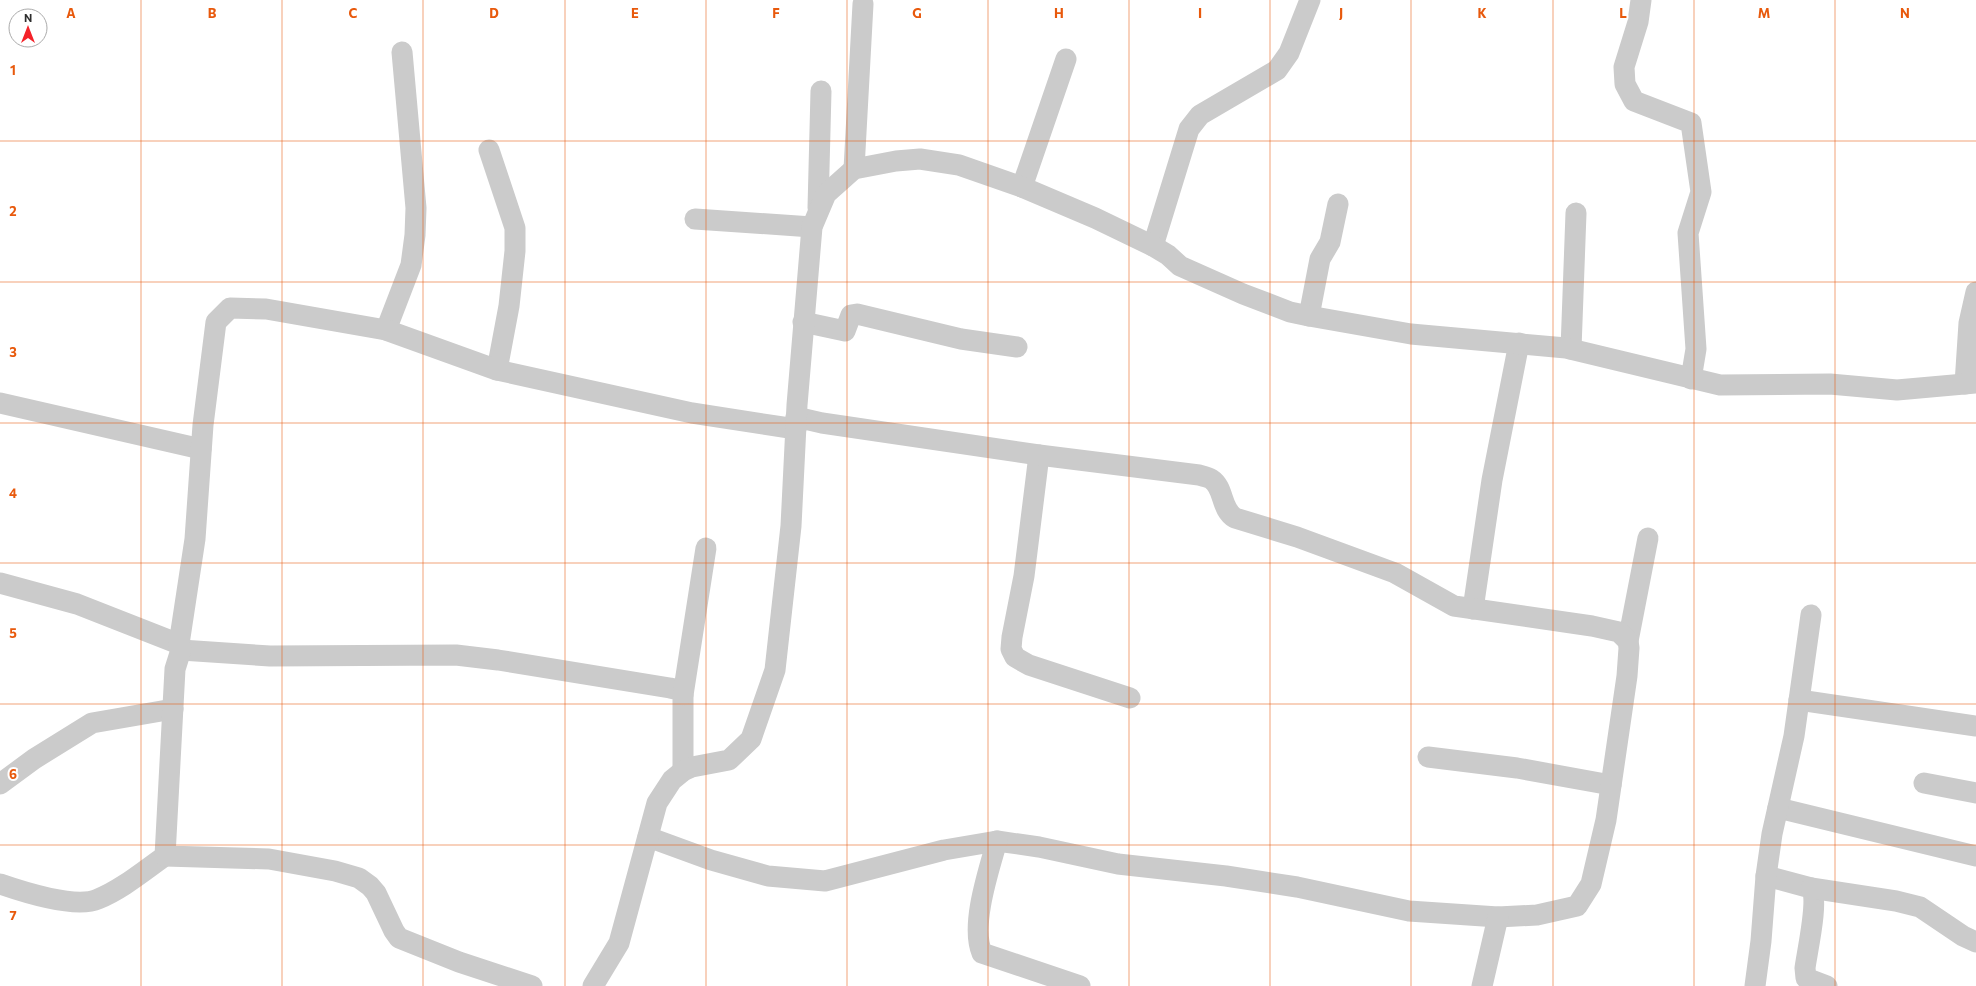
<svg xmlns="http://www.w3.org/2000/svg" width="1976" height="986" viewBox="0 0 1976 986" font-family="Commissioner,sans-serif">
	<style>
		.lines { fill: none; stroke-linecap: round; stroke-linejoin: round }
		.minor { stroke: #cbcbcb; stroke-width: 21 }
		.grid { fill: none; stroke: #e8590c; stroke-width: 1; stroke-opacity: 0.55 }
		.grid-label { font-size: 13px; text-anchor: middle; font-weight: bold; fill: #e8590c; stroke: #fff; stroke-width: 4; stroke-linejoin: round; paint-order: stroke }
	</style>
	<rect width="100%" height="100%" fill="#fff"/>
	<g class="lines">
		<g class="minor">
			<polyline points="1641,0 1638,22 1624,67 1625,84 1634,101 1691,123 1701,192 1688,233 1696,349 1691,379"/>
			<polyline points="489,150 515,228 515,251 509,306 497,370"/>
			<polyline points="854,169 863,4"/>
			<polyline points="1022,187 1066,59"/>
			<polyline points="818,208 821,91"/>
			<polyline points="695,219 812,227"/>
			<polyline points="1153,246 1189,129 1200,115 1277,70 1289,53 1310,0"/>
			<polyline points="1309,316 1320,259 1330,242 1338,204"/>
			<polyline points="803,322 845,331 851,315 857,314 961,339 1017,347"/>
			<polyline points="386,330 411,265 415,235 416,208 402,52"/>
			<polyline points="1571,349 1576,213"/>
			<polyline points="1965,384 1969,323 1976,292"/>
			<polyline points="0,403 201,449"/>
			<polyline points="1039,455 1024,576 1012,637 1011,649 1015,657 1029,665 1130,698"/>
			<polyline points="0,583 77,604 179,644"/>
			<polyline points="1473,609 1492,480 1519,343"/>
			<polyline points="1628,641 1648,538"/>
			<polyline points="181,650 270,656 456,655 498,660 670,688 679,690 683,695 683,771"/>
			<polyline points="683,695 706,548"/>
			<polyline points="1799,700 1976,726"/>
			<polyline points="1428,757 1517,768 1611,785"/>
			<polyline points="1924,783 1976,793"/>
			<polyline points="0,784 34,759 92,723 173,709"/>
			<polyline points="1778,808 1976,856"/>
			<path d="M648 837 711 860 768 876 825 881 944 850 997 841 1039 847 1118 864 1226 876 1297 887 1409 911 1498 917 1537 915 1577 906 1591 884 1606 820 1627 676 1629 648 1628 641 1619 632 1592 626 1454 606 1395 573 1297 537 1235 518C1220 509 1225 488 1211 479 1208 477 1203 476 1199 475L1039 455 822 423 796 417"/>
			<path d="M997 841C989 870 970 925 982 953L1080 986"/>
			<path d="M1766 876 1811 888C1819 900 1807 952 1805 968L1806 978 1827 986"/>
			<path d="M0 884C23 892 76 909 98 899 121 890 145 870 165 856"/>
			<polyline points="1811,888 1896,901 1920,907 1963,936 1976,942"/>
			<polyline points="532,986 459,962 399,938 394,931 376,893 370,886 359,878 335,871 269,859 165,856 175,669 181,650 179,644 195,539 203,425 216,322 230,308 266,309 386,330 497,370 692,413 796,429"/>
			<polyline points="593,986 619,943 657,803 672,780 683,771 692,767 729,760 751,739 775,670 791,526 797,405 812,227 826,194 854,169 896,161 920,159 959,165 1022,187 1095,218 1153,246 1168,255 1180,266 1243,294 1290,312 1309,316 1411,334 1566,348 1720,385 1830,384 1897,390 1976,383"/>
			<polyline points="1482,986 1498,917"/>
			<polyline points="1755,986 1761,941 1766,876 1772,834 1794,736 1811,615"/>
		</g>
	</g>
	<path class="grid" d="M141 0V986M282 0V986M423 0V986M565 0V986M706 0V986M847 0V986M988 0V986M1129 0V986M1270 0V986M1411 0V986M1553 0V986M1694 0V986M1835 0V986M0 141H1976M0 282H1976M0 423H1976M0 563H1976M0 704H1976M0 845H1976"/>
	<g class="grid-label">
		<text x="71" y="18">A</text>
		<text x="212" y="18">B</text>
		<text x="353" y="18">C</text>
		<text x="494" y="18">D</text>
		<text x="635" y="18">E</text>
		<text x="776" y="18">F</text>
		<text x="917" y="18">G</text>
		<text x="1059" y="18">H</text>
		<text x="1200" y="18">I</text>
		<text x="1341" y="18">J</text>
		<text x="1482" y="18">K</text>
		<text x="1623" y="18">L</text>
		<text x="1764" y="18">M</text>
		<text x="1905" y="18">N</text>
		<text x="13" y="75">1</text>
		<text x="13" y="216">2</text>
		<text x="13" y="357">3</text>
		<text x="13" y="498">4</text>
		<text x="13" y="638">5</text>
		<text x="13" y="779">6</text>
		<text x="13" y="920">7</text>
	</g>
	<g transform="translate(28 28)"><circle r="19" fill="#ffffff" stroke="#ababab"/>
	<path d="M0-3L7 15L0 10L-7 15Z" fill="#f42229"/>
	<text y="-6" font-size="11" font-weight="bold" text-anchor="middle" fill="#2e2e2e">N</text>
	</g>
</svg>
